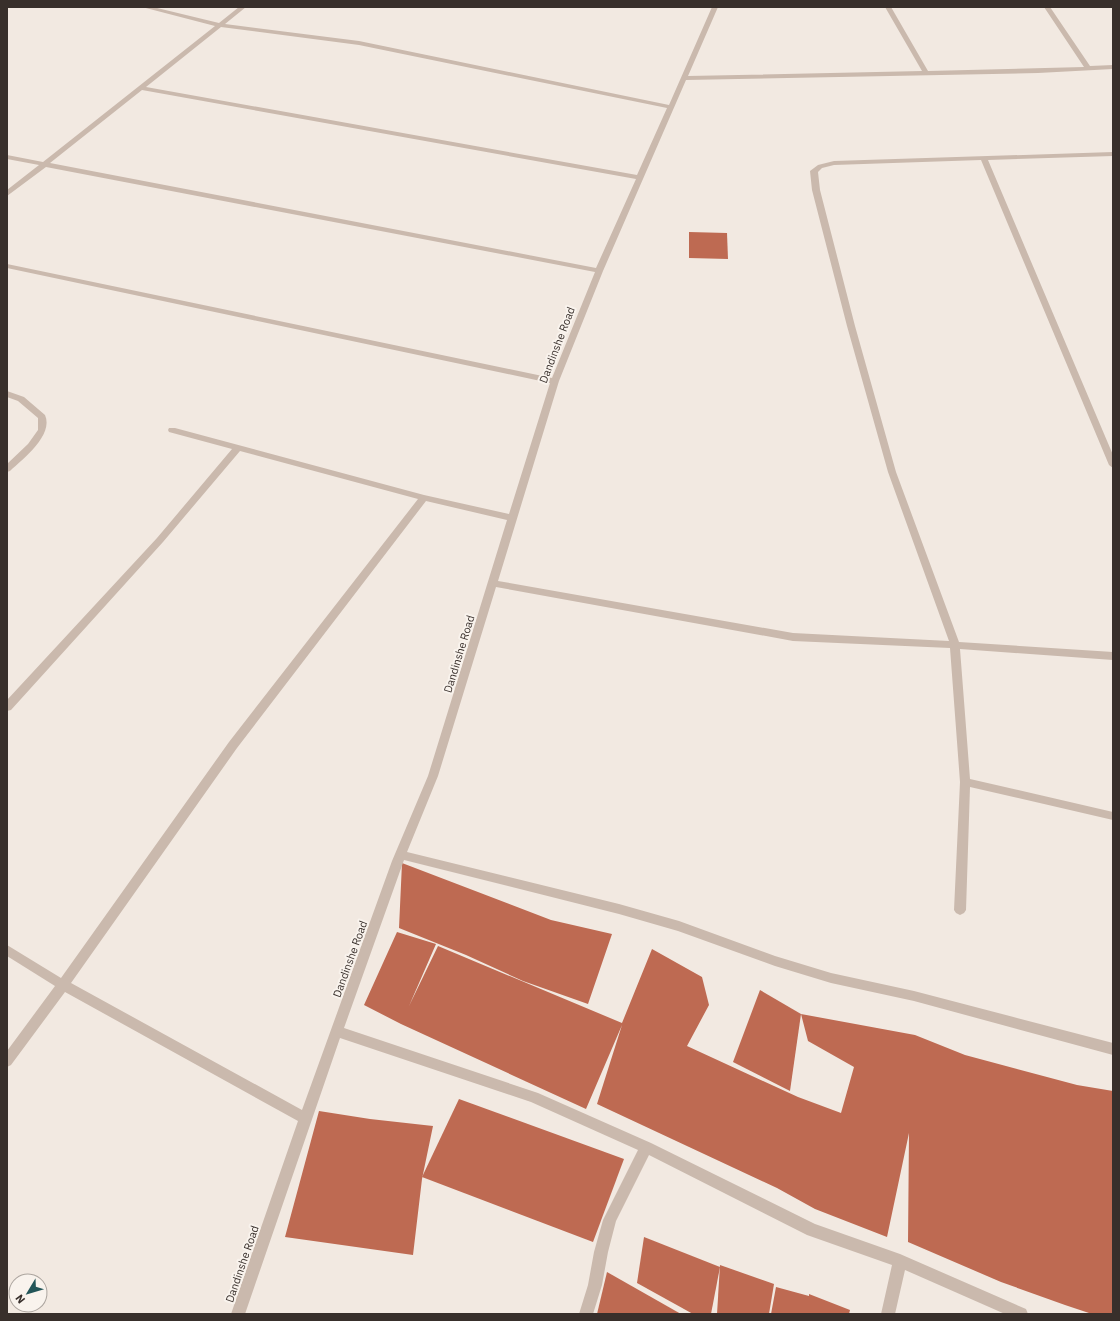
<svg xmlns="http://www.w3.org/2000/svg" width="1120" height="1321" viewBox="0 0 1120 1321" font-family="'IBM Plex Sans',sans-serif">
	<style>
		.building { fill: #be6a52 }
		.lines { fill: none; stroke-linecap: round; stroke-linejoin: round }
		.minor { fill: #cab9ad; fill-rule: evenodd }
		.labels { text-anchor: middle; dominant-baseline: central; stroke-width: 4; stroke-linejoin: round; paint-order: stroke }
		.street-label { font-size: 11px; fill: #382f2b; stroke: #f9f3ed }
	</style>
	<rect width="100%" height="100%" fill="#f2e9e1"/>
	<g class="building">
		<polygon points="689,232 727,233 728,259 689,258"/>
		<polygon points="402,863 551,920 612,934 588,1004 523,981 466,955 399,928"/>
		<polygon points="397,932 436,944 409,1006 438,946 622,1023 652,949 702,977 709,1005 687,1046 798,1097 841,1113 854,1067 808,1041 801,1014 915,1035 965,1055 1077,1085 1113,1091 1113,1314 1092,1314 1065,1305 1001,1282 908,1242 909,1133 887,1237 815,1209 777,1188 597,1104 622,1025 586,1109 401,1024 364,1005"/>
		<polygon points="760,990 801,1014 790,1091 733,1062"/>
		<polygon points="459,1099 624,1159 593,1242 422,1177"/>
		<polygon points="319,1111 370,1119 433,1126 422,1179 413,1255 285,1237"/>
		<polygon points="644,1237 720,1267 711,1314 693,1314 637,1283"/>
		<polygon points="720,1265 774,1284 769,1314 717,1314"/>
		<polygon points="607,1272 681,1314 597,1314"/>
		<polygon points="776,1287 809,1296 809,1294 850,1310 849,1314 771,1314"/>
	</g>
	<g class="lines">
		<g class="minor">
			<path d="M142 7H153L219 23 239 7H246L225 24 359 41 669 105 712 7H718L688 76 922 71 885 7H891L928 71 1084 67 1044 7H1050L1090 66 1113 65V69L1038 73 686 80 603 271 559 381 498 581 793 633 949 641 888 472 847 326 812 190 810 171 818 165 834 161 1113 152V156L988 160 1113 455V468L1109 465 981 160 834 165 822 168 818 172 820 190 855 326 896 472 959 642 1113 652V660L960 649 970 779 1113 812V820L970 787 966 910 964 913 960 915 956 913 954 910 960 782 950 648 793 641 496 587 438 776 407 852 619 904 679 921 775 956 831 973 914 991 1113 1043V1055L914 1001 831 983 775 966 678 931 619 914 404 860 344 1028 538 1093 651 1143 815 1224 900 1254 1026 1309 1028 1314H1005L905 1270 895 1314H881L892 1265 807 1235 649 1155 616 1221 608 1252 602 1285 593 1314H579L588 1285 594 1252 603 1220 638 1150 531 1102 340 1038 245 1314H231L298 1121 65 992 11 1065 7 1067V1051L55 986 7 956V945L61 978 229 742 418 499 240 451 163 542 11 710 7 711V700L157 538 232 449 169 432 168 430 169 428H175L424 495 509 514 550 383 7 268V264L552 378 595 272 46 167 7 196V190L39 165 7 159V155L43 162 215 26ZM221 27 359 45 667 108 637 175 146 87ZM142 90 636 179 596 268 50 163ZM426 501 507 520 428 776 392 861 302 1110 71 983 237 748Z"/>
			<path d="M7 391 24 397 45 415C54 435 23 459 10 471L7 472V464L28 444 38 430V418L18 401 7 397Z"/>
		</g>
	</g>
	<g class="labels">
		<g class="street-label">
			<text transform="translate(557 345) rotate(-69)">Dandinshe Road</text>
			<text transform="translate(459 654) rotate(-73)">Dandinshe Road</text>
			<text transform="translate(350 959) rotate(-70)">Dandinshe Road</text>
			<text transform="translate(242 1264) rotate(-71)">Dandinshe Road</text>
		</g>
	</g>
	<rect width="1120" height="1321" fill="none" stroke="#382f2b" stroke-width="16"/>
	<g transform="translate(28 1293) rotate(232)"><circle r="19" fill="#f9f3ed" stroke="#aca59f"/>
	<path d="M0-3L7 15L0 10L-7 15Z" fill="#235558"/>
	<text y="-6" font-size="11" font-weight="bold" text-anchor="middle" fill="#382f2b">N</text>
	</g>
</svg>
